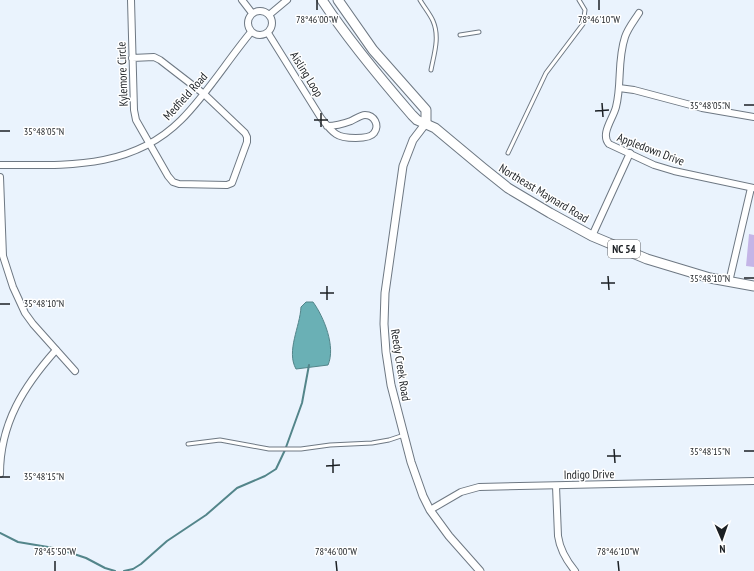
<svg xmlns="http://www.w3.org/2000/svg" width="754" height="571" viewBox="0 0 754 571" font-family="'PT Sans Narrow',sans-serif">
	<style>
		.forest { fill: #c4b5e7 }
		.water { fill: #6ab0b5; stroke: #53858a }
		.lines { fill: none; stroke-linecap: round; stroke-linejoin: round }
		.stream { stroke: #53858a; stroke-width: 2 }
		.service-casing { stroke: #6e7883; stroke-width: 5 }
		.minor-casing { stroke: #6e7883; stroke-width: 8 }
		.tertiary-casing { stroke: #6e7883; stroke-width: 9 }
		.primary-casing { stroke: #6e7883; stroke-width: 11 }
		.service { stroke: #fff; stroke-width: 3 }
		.minor { stroke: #fff; stroke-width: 6 }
		.tertiary { stroke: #fff; stroke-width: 7 }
		.primary { stroke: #fff; stroke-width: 9 }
		.ticks { fill: none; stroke: #1c2024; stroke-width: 1.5 }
		.labels { text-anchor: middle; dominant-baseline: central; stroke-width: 3; stroke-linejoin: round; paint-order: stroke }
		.shield { fill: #fff; stroke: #606366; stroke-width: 1 }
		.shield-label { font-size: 11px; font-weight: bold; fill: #1c2024 }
		.street-label { font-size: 12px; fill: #1c2024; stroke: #fff }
		.ticks-label { font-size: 10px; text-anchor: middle; fill: #1c2024; stroke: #fff; stroke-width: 3; stroke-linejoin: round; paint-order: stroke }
	</style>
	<rect width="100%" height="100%" fill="#eaf3fd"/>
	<polygon class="forest" points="749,234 754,235 754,267 746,266"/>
	<path class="water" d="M306 302H313C324 317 336 347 328 365L296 369C286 351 300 327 301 307Z"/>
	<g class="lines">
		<g class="stream">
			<polyline points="0,533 18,542 54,548 68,552 86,558 105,568 115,571"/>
			<polyline points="124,571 133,569 141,564 167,541 206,515 237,488 265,476 276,469 285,450 302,403 309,365"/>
		</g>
		<g class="service-casing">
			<g id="service">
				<path d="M420 0C424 7 430 14 433 21 440 37 434 54 431 70"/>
				<polyline points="460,35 479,32"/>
				<polyline points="508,153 546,73 583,24 585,10 579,0"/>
				<polyline points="188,444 220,440 269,449 301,449 330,445 372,443 389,440 404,435"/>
			</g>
		</g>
		<g class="minor-casing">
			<g id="minor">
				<polyline points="131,0 134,110 136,120 168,176 173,182 179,184 227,185 232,183 247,142 247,137 245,133 204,94 160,60 154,57 132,58"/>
				<polyline points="242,0 252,13"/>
				<circle cx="260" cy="23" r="12"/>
				<path d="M639 13C634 21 628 28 625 37 617 61 622 84 616 107 613 119 600 134 609 144L654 165 674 171 754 188"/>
				<polyline points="269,15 287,0"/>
				<path d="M268 33 321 118C326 124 330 130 336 134 343 139 369 140 374 133 380 125 374 115 365 115 361 115 355 119 351 121 343 124 336 126 327 126"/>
				<polyline points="619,88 634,90 702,108 754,117"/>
				<path d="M0 165C65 165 131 170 181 120 207 94 227 61 251 32"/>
				<polyline points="0,177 3,256 13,287 25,313 33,324 75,371"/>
				<polyline points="592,236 630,153"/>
				<polyline points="729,282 751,188"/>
				<path d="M0 474C0 423 24 386 56 350"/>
				<path d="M556 486 558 536C560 550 566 560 575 571"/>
				<polyline points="430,510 461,492 479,487 754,481"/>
			</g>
		</g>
		<g class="tertiary-casing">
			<polyline id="tertiary" points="426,123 413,140 403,166 385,293 384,324 386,352 391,385 411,462 423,496 430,510 449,536 480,571"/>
		</g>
		<g class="primary-casing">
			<g id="primary">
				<path d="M322 0C349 41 380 78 412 115L417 120 435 128 483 168 508 188 550 213 592 236 647 259 710 278 754 286"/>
				<polyline points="338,0 373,50 426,110 426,123"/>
			</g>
		</g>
		<use href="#service" class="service"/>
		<use href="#minor" class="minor"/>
		<use href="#tertiary" class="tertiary"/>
		<use href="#primary" class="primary"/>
	</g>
	<path class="ticks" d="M317 0V10M599 0V10M602 103 603 117M744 105H754M595 111 609 110M321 113V127M314 120H328M0 131H10M608 276 609 290M744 278H754M601 283H615M327 286V300M320 293H334M0 304H10M614 449 615 463M744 451H754M607 456H621M333 459V473M326 466 340 465M0 477H10M55 561V571M336 561 337 571M618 561 619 571"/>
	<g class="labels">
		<rect class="shield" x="608" y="240" width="32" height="18" rx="3"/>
		<g class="shield-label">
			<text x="624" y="249">NC 54</text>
		</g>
		<g class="street-label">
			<text transform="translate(122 74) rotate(-92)">Kylemore Circle</text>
			<text transform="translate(307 74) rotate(58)">Aisling Loop</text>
			<text transform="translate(185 96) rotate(-48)">Medfield Road</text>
			<text transform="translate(651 149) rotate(21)">Appledown Drive</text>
			<text transform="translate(544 193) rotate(31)">Northeast Maynard Road</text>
			<text transform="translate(401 365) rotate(81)">Reedy Creek Road</text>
			<text transform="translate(589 474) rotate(-1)">Indigo Drive</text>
		</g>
	</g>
	<g class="ticks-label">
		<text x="317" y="23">78°46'00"W</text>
		<text x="599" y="23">78°46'10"W</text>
		<text x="710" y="109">35°48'05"N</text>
		<text x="44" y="135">35°48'05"N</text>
		<text x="710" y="282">35°48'10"N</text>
		<text x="44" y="307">35°48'10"N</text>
		<text x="710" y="455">35°48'15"N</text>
		<text x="44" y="480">35°48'15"N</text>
		<text x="55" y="555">78°45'50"W</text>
		<text x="336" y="555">78°46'00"W</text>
		<text x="618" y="555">78°46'10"W</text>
	</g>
	<g transform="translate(722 539) rotate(178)" stroke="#ffffff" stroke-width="3" paint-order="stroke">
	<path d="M0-3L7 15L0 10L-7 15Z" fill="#1c2024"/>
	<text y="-6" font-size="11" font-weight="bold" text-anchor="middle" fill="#1c2024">N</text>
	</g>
</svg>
